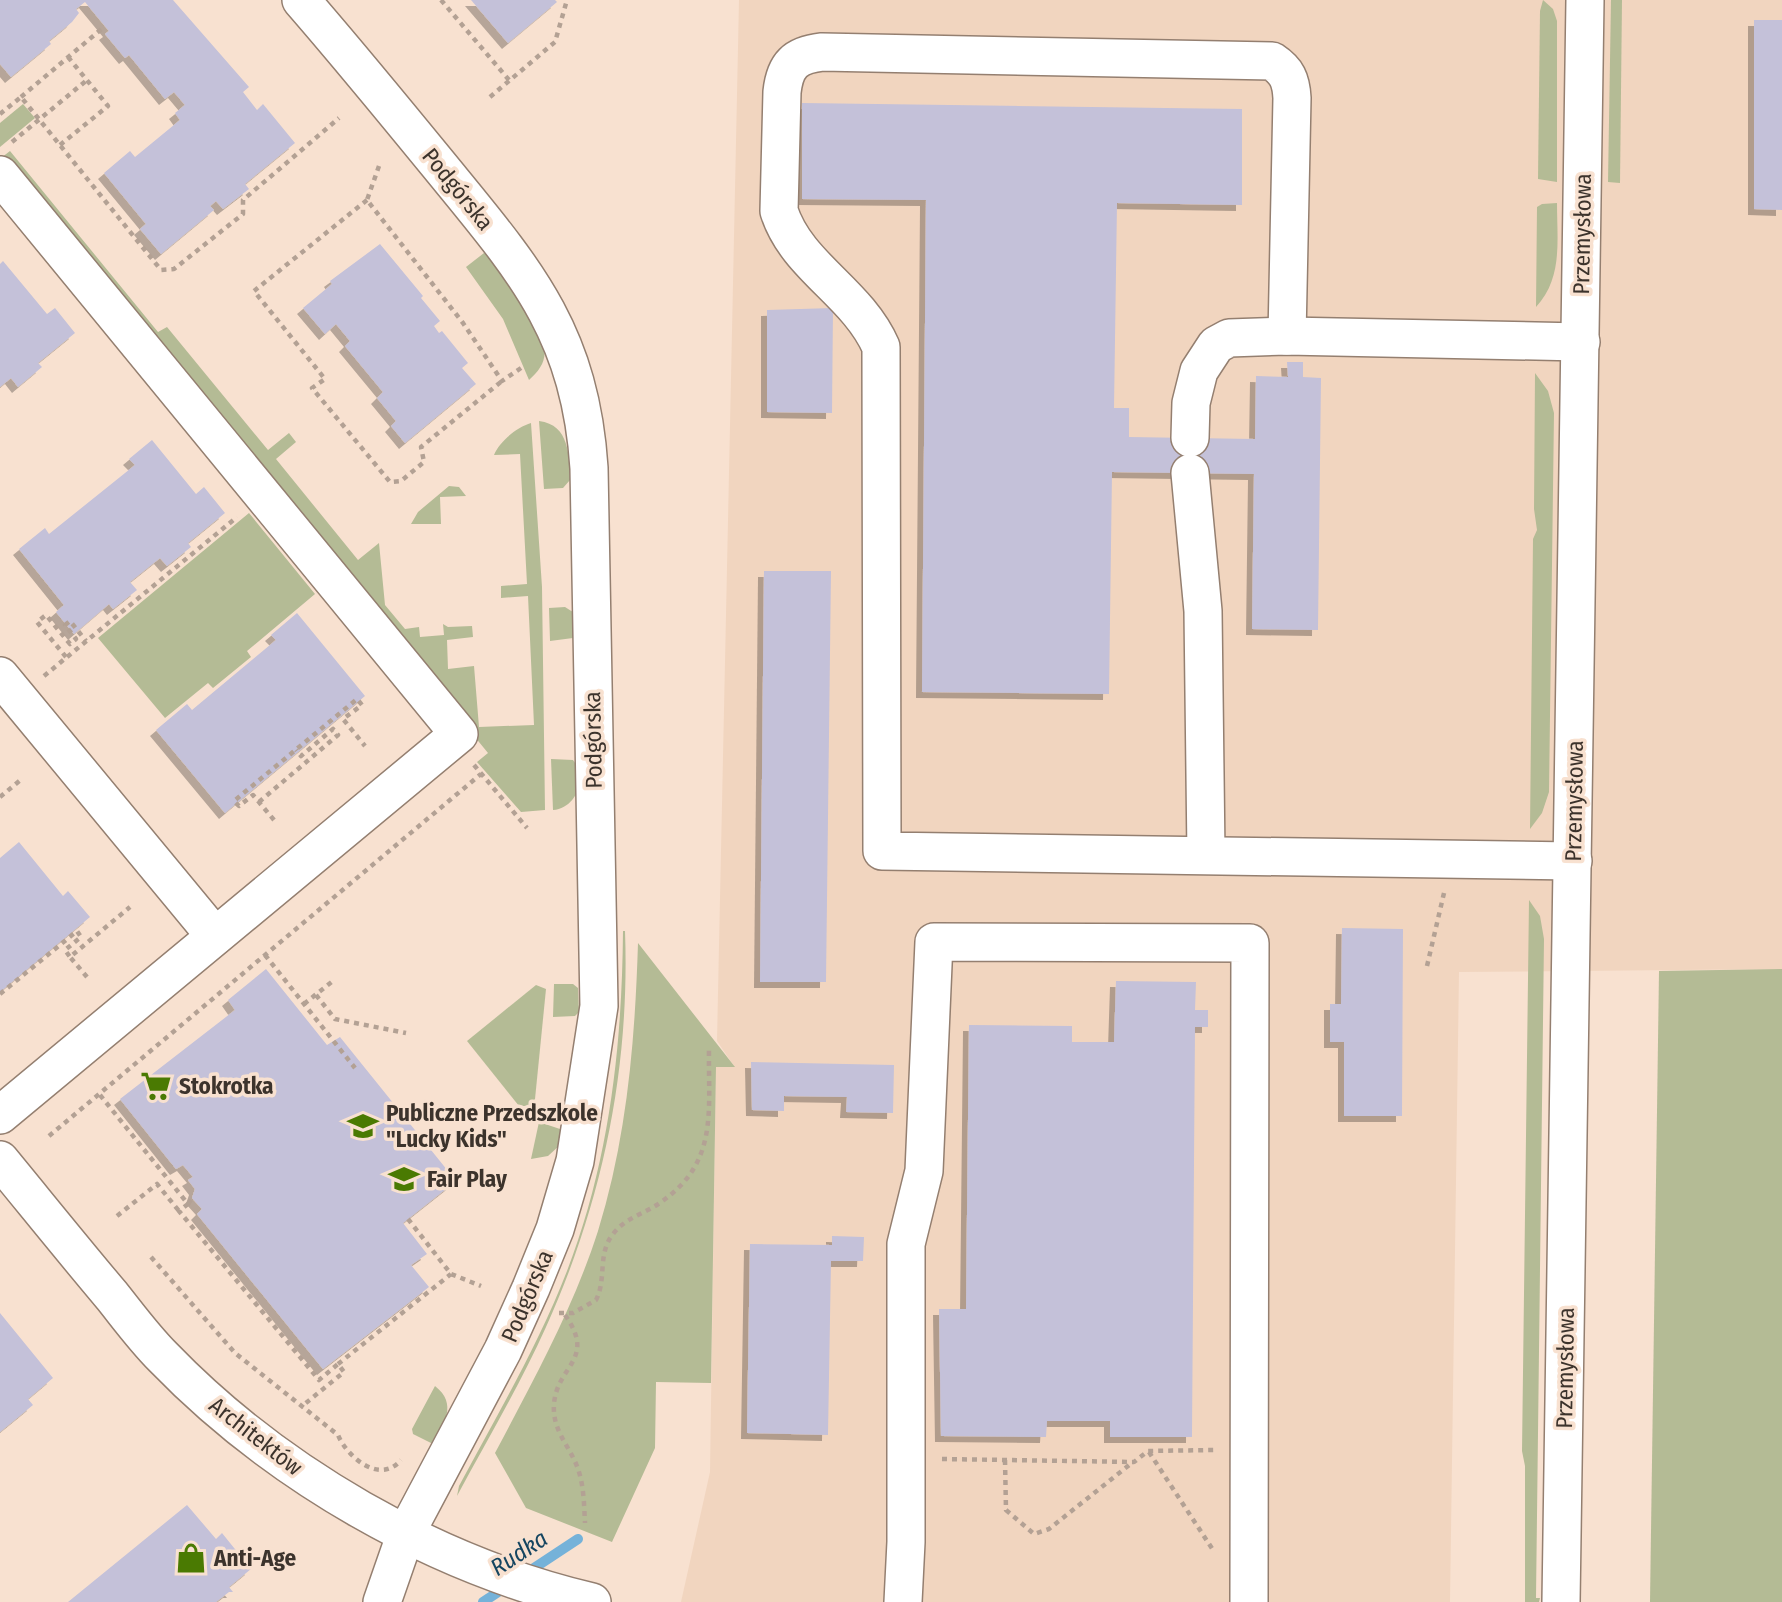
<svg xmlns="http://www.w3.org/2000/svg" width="1782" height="1602" viewBox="0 0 1782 1602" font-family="'Fira Sans Condensed',sans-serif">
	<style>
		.built { fill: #f1d5bf }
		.green { fill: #b4bb95 }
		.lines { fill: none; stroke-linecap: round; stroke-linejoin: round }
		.stream { stroke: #75b2d9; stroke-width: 10 }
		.building { fill: #c4c1d9; filter: url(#shadow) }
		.minor-casing { stroke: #947f70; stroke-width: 40 }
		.path { stroke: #b3a194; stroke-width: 4.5; stroke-dasharray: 5 5; stroke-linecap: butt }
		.minor { stroke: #fff; stroke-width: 37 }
		.labels { text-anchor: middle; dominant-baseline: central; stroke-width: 7; stroke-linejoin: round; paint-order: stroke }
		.street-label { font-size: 23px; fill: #3c332c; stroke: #f8e1d0 }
		.poi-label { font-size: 23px; font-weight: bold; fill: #3c332c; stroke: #f8e1d0; text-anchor: start }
		.water-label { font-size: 24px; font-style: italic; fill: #154560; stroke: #f8e1d0 }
	</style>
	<defs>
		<filter id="shadow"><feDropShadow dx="-6" dy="6" stdDeviation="0" flood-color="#0004"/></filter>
	</defs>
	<rect width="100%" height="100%" fill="#f8e1d0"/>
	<polygon class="built" points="739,0 1782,0 1782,969 1459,972 1450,1602 681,1602 710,1472 716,1066 734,1066 717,1041"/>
	<g class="green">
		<polygon points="1543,0 1553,9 1557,21 1557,182 1538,179 1540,11"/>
		<polygon points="1611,0 1622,0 1620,183 1608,182"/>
		<polygon points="23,104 35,118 0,147 0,123"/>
		<path d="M10 151 158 332 167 327 268 450 289 433 296 442 276 459 358 560 379 543 385 605 405 629 419 627 420 637 444 635 443 624 448 627 472 626 473 637 447 640 448 669 474 666 479 727 534 725 528 596 501 598V586L527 584 520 454 494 455C499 442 517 427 531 423L542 587 545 810 521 812 477 762 488 753 1 158Z"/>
		<path d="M1557 203C1557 241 1563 278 1536 307L1537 207 1542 204Z"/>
		<path d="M484 253C503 264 539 324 544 346 547 361 539 371 529 380L503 319 466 267Z"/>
		<polygon points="1535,373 1548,391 1554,413 1549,792 1542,813 1530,829 1533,539 1537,530 1534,509"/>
		<path d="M539 421C570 425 569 456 570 480L563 488 544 489Z"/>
		<polygon points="449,486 459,487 466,496 440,497 441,524 411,524 418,512"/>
		<polygon points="249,513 315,594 247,651 251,657 213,688 208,683 165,718 98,638"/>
		<polygon points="565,607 576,614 573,638 550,641 549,608"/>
		<path d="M551 759 573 760C588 779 576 808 553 810Z"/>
		<polygon points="1529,900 1540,916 1544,939 1536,1598 1540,1598 1539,1602 1525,1602 1525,1466 1522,1451"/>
		<path d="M623 931H625C630 1068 603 1201 546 1327 520 1385 487 1440 457 1496L459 1486C497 1415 538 1346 567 1271 609 1162 622 1048 623 931Z"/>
		<path d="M638 943 735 1067H716L711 1383 656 1382 655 1448 612 1542 526 1508 495 1453C533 1381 573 1309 598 1231 627 1137 635 1041 638 943Z"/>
		<polygon points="1782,969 1782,1602 1650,1602 1659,971"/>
		<polygon points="554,984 573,984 578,988 579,1012 575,1016 553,1017"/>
		<polygon points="536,985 546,989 535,1099 529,1106 519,1106 467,1041"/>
		<polygon points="539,1122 560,1129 560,1145 548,1156 531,1159"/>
		<path d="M435 1386C458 1404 444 1424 433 1444L413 1434 412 1429Z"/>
	</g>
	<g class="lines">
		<g class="stream">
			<polyline points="525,1574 578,1539"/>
			<polyline points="483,1602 509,1585"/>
		</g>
	</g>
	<g class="building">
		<polygon points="0,0 173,0 249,87 243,92 257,110 263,104 295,143 245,184 249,189 223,209 216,201 210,206 214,210 161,254 140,229 146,224 104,173 130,151 135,157 180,120 175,113 185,105 174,92 165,99 129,55 125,58 105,34 109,31 85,2 76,9 79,13 72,22 49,41 51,44 11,77 0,64"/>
		<polygon points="471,0 555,0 557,2 508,43"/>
		<polygon points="1754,20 1782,20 1782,210 1754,209"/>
		<polygon points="802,103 1242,109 1242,205 1117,203 1114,408 1129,408 1129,437 1255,439 1256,376 1288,377 1287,362 1303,362 1303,377 1321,378 1318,630 1252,629 1254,474 1112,472 1109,694 922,692 926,200 802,199"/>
		<polygon points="380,244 423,296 421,298 440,321 434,326 439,333 442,331 468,363 462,368 476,384 405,443 391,426 396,421 377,398 383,392 345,346 350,341 336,324 325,334 303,308 332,284 330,281"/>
		<polygon points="3,261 47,314 55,308 75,333 38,363 42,367 18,387 11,378 0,387 0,264"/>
		<polygon points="833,308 832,413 767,412 767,310"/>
		<polygon points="152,440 196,494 204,487 225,513 188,543 191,547 167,566 160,558 130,582 137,590 113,609 109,604 74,634 56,612 64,605 19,549 45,528 49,534 135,465 129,459"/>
		<polygon points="764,571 831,571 826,982 760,982"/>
		<polygon points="297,613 365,696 225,813 156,730 187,704 192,710 276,640 271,635"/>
		<polygon points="19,842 63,896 68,891 90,917 0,992 0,858"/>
		<polygon points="1342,928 1403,929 1402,1116 1344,1116 1344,1042 1330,1042 1330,1004 1341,1004"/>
		<polygon points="266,969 327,1045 340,1037 456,1181 403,1223 427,1254 411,1265 429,1287 323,1369 197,1214 202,1209 192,1198 195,1189 188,1180 193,1177 183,1165 176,1169 120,1099 235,1010 228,1000"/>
		<polygon points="1116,981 1196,982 1195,1010 1208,1010 1208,1027 1195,1027 1192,1437 1110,1437 1110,1421 1047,1421 1046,1437 941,1436 939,1309 966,1309 969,1025 1072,1026 1072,1042 1114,1042"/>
		<polygon points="751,1062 894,1065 893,1113 846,1112 847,1097 784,1096 784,1111 752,1110"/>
		<polygon points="832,1236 864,1237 863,1261 831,1261 828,1435 747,1433 750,1244 832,1245"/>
		<polygon points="0,1313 53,1378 28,1399 33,1405 0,1432"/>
		<polygon points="187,1505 216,1539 222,1533 251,1569 229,1587 233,1592 229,1592 216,1602 68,1602"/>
	</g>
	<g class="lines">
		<g class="minor-casing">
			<g id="minor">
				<path d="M301 0C348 54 393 109 438 164 522 267 580 329 589 468L599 1006 575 1161 555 1229 531 1288 503 1350 406 1533 382 1602"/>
				<polyline points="0,175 459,734 0,1115"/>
				<path d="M1287 336 1292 98C1291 80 1287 71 1272 61L822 52C795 55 785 65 782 92L779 211C797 267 857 292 881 347L882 851 1573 861"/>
				<polyline points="1190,438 1191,403 1199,371 1216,345 1229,338 1287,336 1581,342"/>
				<polyline points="1190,473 1203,611 1206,855"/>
				<polyline points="0,676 215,936"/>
				<path d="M0 1160C37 1205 74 1251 112 1296 128 1316 144 1338 163 1357 276 1474 434 1565 592 1602"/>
				<polyline points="903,1602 906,1542 906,1244 924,1171 934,942 1250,943 1249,1602"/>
				<polyline points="1561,1602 1585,0"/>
			</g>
		</g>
		<g class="path">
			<polyline points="441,0 509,80"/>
			<polyline points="21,97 105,26"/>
			<polyline points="490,97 555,42 567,0"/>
			<polyline points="0,114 21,97 161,270 174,269 243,214 243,200 339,118"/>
			<polyline points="12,142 87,80"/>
			<polyline points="60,145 108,106 68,57"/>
			<polyline points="379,166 367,200 463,323 502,381 521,368"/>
			<polyline points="367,200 254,291 325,379 312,388 390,482 401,481 424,462 421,447 502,381"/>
			<polyline points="66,657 37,622 46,615 70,644 76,639 65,625 70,621 86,641"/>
			<polyline points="44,676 237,517"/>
			<polyline points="474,765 527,828"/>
			<polyline points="0,797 23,778"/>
			<polyline points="259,802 338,735 333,729 301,756 296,750"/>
			<polyline points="274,820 253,795 239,806 234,801 357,699 362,705 343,719 365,746"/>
			<polyline points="265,955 355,1068"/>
			<polyline points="1427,966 1444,893"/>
			<polyline points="87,977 70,957 130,907"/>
			<polyline points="0,994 77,931 81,937 65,950 70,957"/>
			<polyline points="316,995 335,1019 406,1033"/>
			<polyline points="304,1004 334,980"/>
			<polyline points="100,1095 188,1204 179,1211 319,1380 338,1364 344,1372 301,1407"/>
			<polyline points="49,1136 481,774"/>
			<polyline points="188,1204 192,1198"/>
			<polyline points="117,1216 157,1184 179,1211"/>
			<polyline points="408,1219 451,1274 481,1286"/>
			<path d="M151 1257 235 1353 338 1435C347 1457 380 1485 401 1460"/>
			<path d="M559 1313H573L596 1300C607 1279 597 1254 613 1234 626 1217 645 1214 661 1202 719 1162 708 1111 709 1048"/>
			<path d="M565 1315C597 1360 557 1365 554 1404 552 1431 570 1446 578 1469 584 1486 584 1505 585 1523"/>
			<polyline points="338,1364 451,1274"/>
			<polyline points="1149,1452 1213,1550"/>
			<polyline points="942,1459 1134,1462 1148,1451 1214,1450"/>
			<polyline points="1005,1460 1006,1510 1034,1534 1049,1529 1133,1462"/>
		</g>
		<use href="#minor" class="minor"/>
	</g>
	<defs>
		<g id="supermarket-bare" transform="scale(2.415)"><path d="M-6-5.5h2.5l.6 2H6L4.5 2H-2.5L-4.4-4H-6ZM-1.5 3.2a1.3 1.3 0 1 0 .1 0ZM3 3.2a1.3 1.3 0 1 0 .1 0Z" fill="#4a7a02" stroke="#f8e1d0" stroke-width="2.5" paint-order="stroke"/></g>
		<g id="school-bare" transform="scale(2.415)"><path d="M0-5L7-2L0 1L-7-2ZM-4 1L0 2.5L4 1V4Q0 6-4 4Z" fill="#4a7a02" stroke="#f8e1d0" stroke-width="2.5" paint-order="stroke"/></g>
		<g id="shop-bare" transform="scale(2.415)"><path d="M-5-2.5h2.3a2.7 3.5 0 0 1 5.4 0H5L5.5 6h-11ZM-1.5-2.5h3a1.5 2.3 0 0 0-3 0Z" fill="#4a7a02" stroke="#f8e1d0" stroke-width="2.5" paint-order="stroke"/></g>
	</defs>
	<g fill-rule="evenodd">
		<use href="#supermarket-bare" x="156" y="1086"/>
		<use href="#school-bare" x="363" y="1126"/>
		<use href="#school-bare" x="404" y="1179"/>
		<use href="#shop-bare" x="191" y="1558"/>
	</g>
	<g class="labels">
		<g class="street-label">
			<text transform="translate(458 189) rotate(51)">Podgórska</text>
			<text transform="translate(1582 234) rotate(-89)">Przemysłowa</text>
			<text transform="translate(593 740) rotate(-91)">Podgórska</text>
			<text transform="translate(1574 801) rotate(-89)">Przemysłowa</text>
			<text transform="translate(527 1296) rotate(-67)">Podgórska</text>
			<text transform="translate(1565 1368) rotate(-89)">Przemysłowa</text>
			<text transform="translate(256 1436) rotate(38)">Architektów</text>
		</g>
		<g class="poi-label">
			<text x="179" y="1086">Stokrotka</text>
			<text x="386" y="1113">Publiczne Przedszkole<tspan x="386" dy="26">"Lucky Kids"</tspan></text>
			<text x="427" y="1179">Fair Play</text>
			<text x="214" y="1558">Anti-Age</text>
		</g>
		<g class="water-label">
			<text transform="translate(519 1553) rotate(-33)">Rudka</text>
		</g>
	</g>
</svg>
